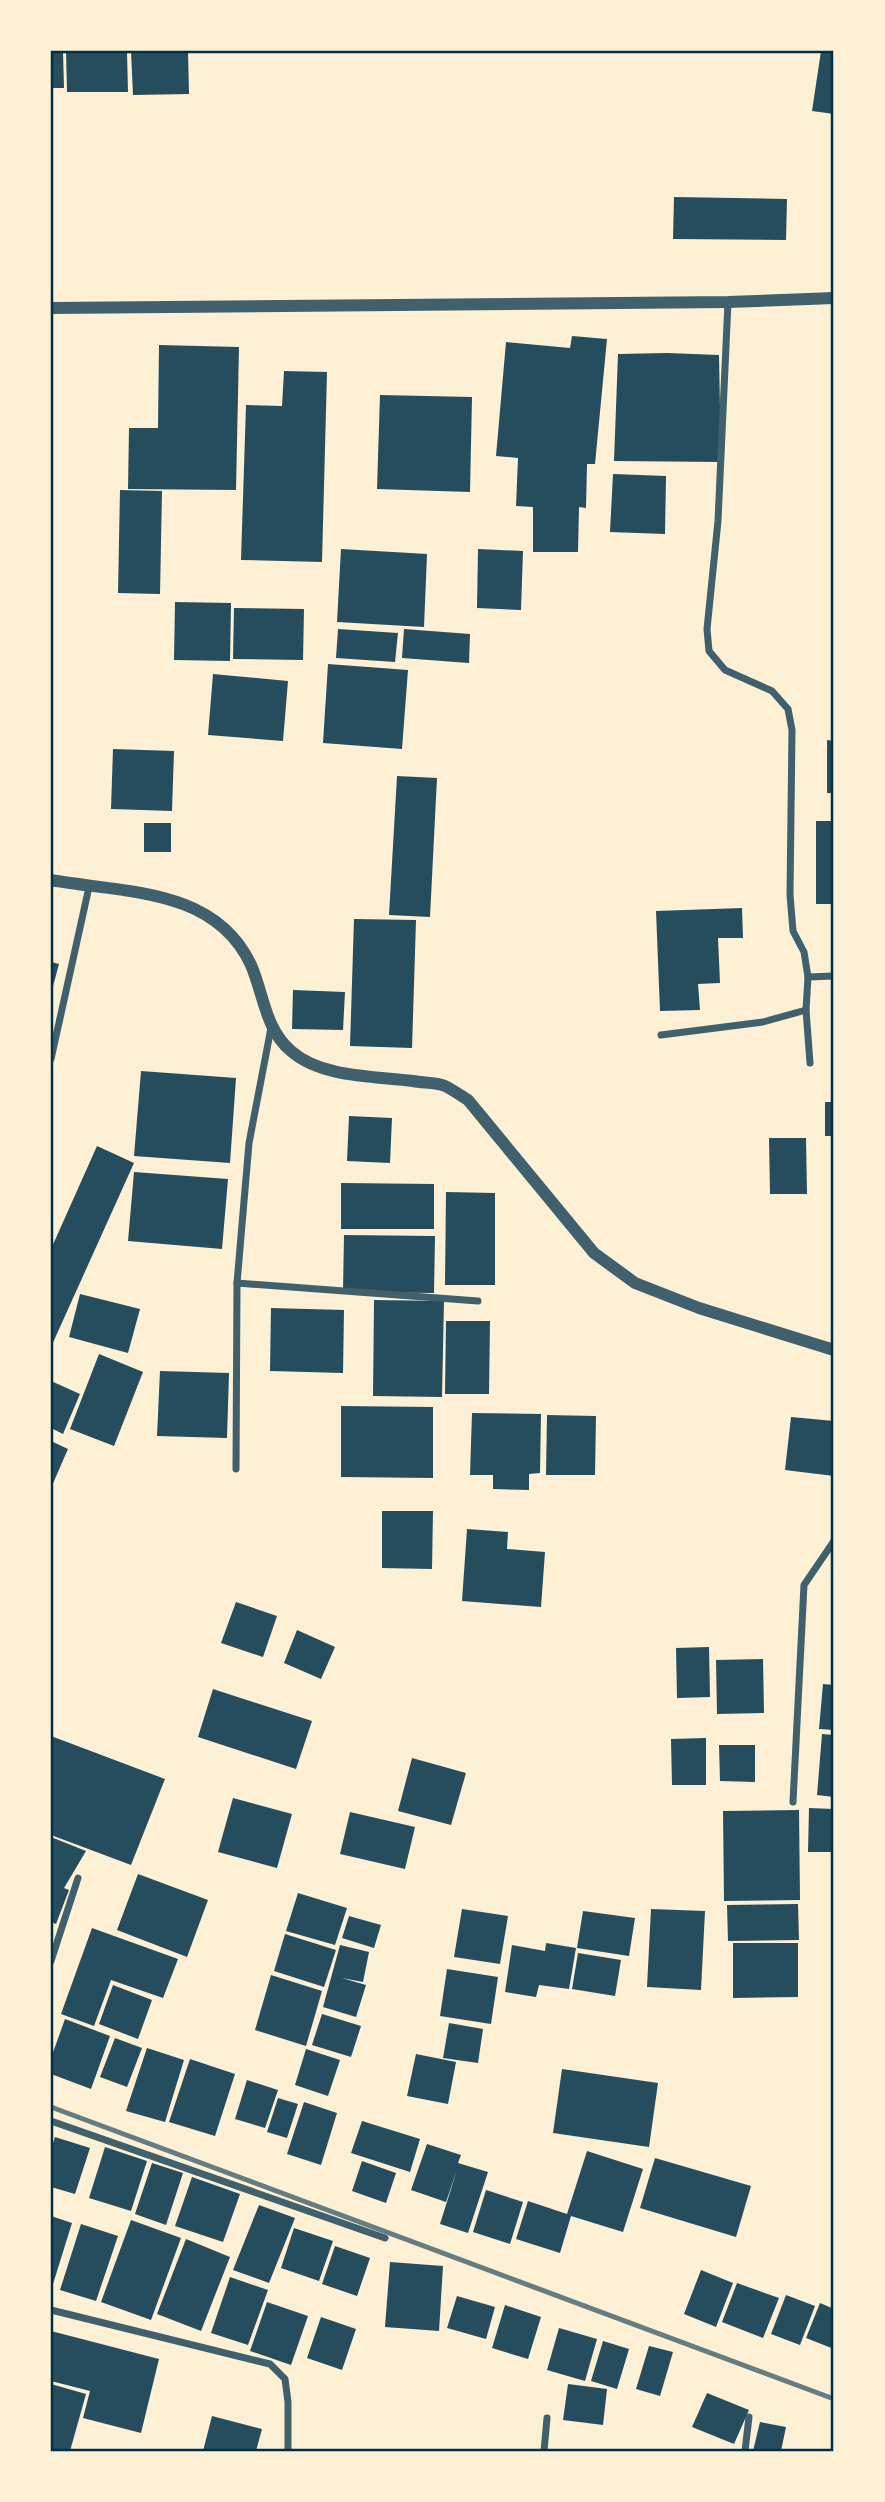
<svg xmlns="http://www.w3.org/2000/svg" width="885" height="2502" viewBox="0 0 885 2502" font-family="Manrope,sans-serif">
	<style>
		.building { fill: #264d5e }
		.lines { fill: none; stroke-linecap: round; stroke-linejoin: round }
		.minor { stroke: #3f606c; stroke-width: 7 }
		.tertiary { stroke: #3f606c; stroke-width: 12 }
		.rail { stroke: #657d81; stroke-width: 5 }
		.neatline { fill: none; stroke: #003049; stroke-width: 2.5 }
	</style>
	<rect width="100%" height="100%" fill="#fdf0d5"/>
	<g class="building">
		<polygon points="51,51 63,51 64,88 51,88"/>
		<polygon points="66,51 127,51 128,92 67,92"/>
		<polygon points="131,51 188,51 189,94 133,95"/>
		<polygon points="821,51 834,51 834,114 812,111"/>
		<polygon points="674,197 787,199 786,240 673,239"/>
		<polygon points="572,336 607,339 595,464 587,464 586,508 579,507 578,552 533,552 533,507 516,506 518,458 496,456 506,342 570,348"/>
		<polygon points="159,345 239,347 236,490 128,489 129,428 158,428"/>
		<polygon points="667,353 719,355 721,462 614,461 618,354"/>
		<polygon points="284,371 327,372 322,562 241,560 246,405 282,406"/>
		<polygon points="380,395 472,397 470,492 377,489"/>
		<polygon points="613,474 666,476 665,534 610,532"/>
		<polygon points="120,490 162,491 160,594 118,593"/>
		<polygon points="341,549 427,554 424,627 337,622"/>
		<polygon points="478,549 523,551 521,610 477,608"/>
		<polygon points="175,602 231,603 230,661 174,660"/>
		<polygon points="234,608 304,609 303,660 233,659"/>
		<polygon points="338,629 398,633 395,662 336,658"/>
		<polygon points="404,629 470,634 469,663 402,658"/>
		<polygon points="328,664 408,670 402,749 323,743"/>
		<polygon points="213,674 288,681 283,741 208,735"/>
		<polygon points="827,740 834,741 834,793 827,793"/>
		<polygon points="113,749 174,751 172,811 111,809"/>
		<polygon points="397,776 437,778 430,917 389,915"/>
		<rect x="816" y="821" width="18" height="83"/>
		<rect x="144" y="823" width="27" height="29"/>
		<polygon points="742,908 743,938 718,938 720,983 698,984 700,1010 660,1011 656,911"/>
		<polygon points="354,919 416,920 412,1048 350,1046"/>
		<polygon points="51,962 59,964 52,990 51,990"/>
		<polygon points="293,990 345,992 343,1030 292,1029"/>
		<polygon points="141,1071 236,1078 230,1163 134,1156"/>
		<rect x="825" y="1102" width="9" height="34"/>
		<polygon points="349,1116 392,1118 390,1163 347,1161"/>
		<polygon points="769,1138 806,1138 807,1194 770,1194"/>
		<polygon points="97,1146 134,1163 51,1347 51,1249"/>
		<polygon points="134,1172 228,1179 222,1249 128,1241"/>
		<polygon points="341,1183 434,1184 434,1229 341,1229"/>
		<polygon points="446,1192 495,1193 495,1285 445,1285"/>
		<polygon points="344,1235 435,1236 434,1293 343,1292"/>
		<polygon points="80,1294 140,1309 128,1353 69,1337"/>
		<polygon points="374,1300 444,1301 442,1397 373,1396"/>
		<polygon points="271,1308 344,1310 343,1373 270,1371"/>
		<polygon points="446,1321 490,1321 489,1394 445,1394"/>
		<polygon points="99,1354 143,1372 114,1446 70,1429"/>
		<polygon points="160,1371 229,1373 227,1438 157,1436"/>
		<polygon points="51,1381 80,1394 63,1434 51,1428"/>
		<polygon points="341,1406 433,1407 433,1478 341,1477"/>
		<polygon points="472,1413 541,1414 540,1473 529,1474 529,1490 493,1489 493,1475 470,1475"/>
		<polygon points="547,1415 596,1416 595,1475 546,1475"/>
		<polygon points="791,1417 834,1421 834,1476 785,1470"/>
		<polygon points="51,1441 68,1449 51,1488"/>
		<polygon points="382,1511 433,1511 432,1569 382,1568"/>
		<polygon points="467,1529 508,1532 507,1549 545,1552 541,1607 462,1601"/>
		<polygon points="236,1602 277,1616 263,1657 221,1643"/>
		<polygon points="297,1630 335,1647 321,1679 284,1663"/>
		<polygon points="709,1647 710,1697 677,1698 676,1648"/>
		<polygon points="763,1659 764,1713 717,1714 716,1660"/>
		<polygon points="823,1684 834,1685 834,1730 819,1729"/>
		<polygon points="213,1689 312,1721 296,1769 198,1737"/>
		<polygon points="822,1734 834,1735 834,1797 817,1795"/>
		<polygon points="51,1736 165,1779 131,1865 51,1835"/>
		<polygon points="706,1738 706,1785 672,1785 671,1739"/>
		<polygon points="719,1745 755,1745 755,1782 720,1781"/>
		<polygon points="412,1758 466,1773 451,1825 398,1811"/>
		<polygon points="233,1798 292,1814 277,1868 218,1852"/>
		<polygon points="809,1808 834,1809 834,1852 808,1852"/>
		<polygon points="799,1810 800,1900 724,1901 723,1811"/>
		<polygon points="350,1812 415,1827 405,1869 340,1854"/>
		<polygon points="51,1837 86,1851 64,1888 69,1890 56,1924 51,1922"/>
		<polygon points="138,1874 208,1900 187,1957 117,1930"/>
		<polygon points="298,1893 347,1908 335,1945 286,1931"/>
		<polygon points="798,1904 799,1940 728,1941 727,1905"/>
		<polygon points="462,1909 508,1916 500,1964 454,1957"/>
		<polygon points="651,1909 705,1911 701,1990 647,1987"/>
		<polygon points="583,1911 635,1918 629,1956 577,1948"/>
		<polygon points="349,1916 381,1925 374,1948 342,1938"/>
		<polygon points="92,1928 178,1959 163,1998 111,1980 94,2026 61,2014"/>
		<polygon points="285,1934 336,1950 324,1987 274,1971"/>
		<polygon points="546,1943 576,1948 569,1989 539,1985 536,1997 505,1992 512,1945 545,1951"/>
		<polygon points="733,1943 798,1943 798,1997 733,1998"/>
		<polygon points="340,1945 369,1952 363,1982 342,1978 366,1985 356,2017 323,2007"/>
		<polygon points="578,1953 621,1960 615,1996 572,1989"/>
		<polygon points="447,1969 498,1977 491,2024 440,2016"/>
		<polygon points="271,1975 322,1991 306,2046 255,2030"/>
		<polygon points="113,1985 152,2000 138,2039 99,2024"/>
		<polygon points="322,2014 361,2026 351,2057 312,2045"/>
		<polygon points="65,2019 110,2036 91,2089 51,2074 51,2058"/>
		<polygon points="449,2023 483,2029 478,2063 443,2058"/>
		<polygon points="115,2038 142,2048 127,2087 100,2077"/>
		<polygon points="147,2048 184,2060 165,2122 126,2111"/>
		<polygon points="306,2049 340,2060 328,2096 295,2085"/>
		<polygon points="416,2054 456,2062 448,2104 407,2096"/>
		<polygon points="190,2059 235,2074 215,2136 169,2122"/>
		<polygon points="562,2069 658,2083 649,2147 553,2133"/>
		<polygon points="247,2080 278,2090 265,2128 235,2119"/>
		<polygon points="278,2098 298,2104 287,2138 267,2132"/>
		<polygon points="304,2102 337,2113 321,2165 287,2154"/>
		<polygon points="362,2121 420,2139 410,2172 351,2153"/>
		<polygon points="55,2137 90,2148 75,2194 51,2187 51,2150"/>
		<polygon points="427,2144 461,2155 458,2163 488,2172 468,2233 440,2224 457,2170 446,2202 411,2190"/>
		<polygon points="105,2147 147,2161 131,2211 89,2198"/>
		<polygon points="587,2151 643,2169 623,2232 571,2216 560,2253 516,2239 528,2201 567,2214"/>
		<polygon points="655,2158 751,2186 736,2237 640,2208"/>
		<polygon points="362,2161 396,2173 386,2203 352,2191"/>
		<polygon points="152,2163 183,2173 166,2225 135,2214"/>
		<polygon points="192,2177 240,2194 223,2242 175,2226"/>
		<polygon points="486,2190 523,2202 510,2244 473,2232"/>
		<polygon points="259,2205 295,2218 269,2283 233,2270"/>
		<polygon points="51,2216 72,2223 53,2284 51,2283"/>
		<polygon points="131,2220 181,2238 151,2320 101,2302"/>
		<polygon points="81,2224 118,2236 96,2301 60,2290"/>
		<polygon points="294,2228 333,2241 319,2281 281,2268"/>
		<polygon points="186,2239 230,2257 201,2331 157,2314"/>
		<polygon points="335,2246 370,2258 357,2296 322,2284"/>
		<polygon points="390,2262 443,2266 439,2331 385,2327"/>
		<polygon points="701,2270 733,2283 716,2327 684,2314"/>
		<polygon points="230,2277 268,2290 248,2345 211,2333"/>
		<polygon points="737,2283 779,2298 763,2338 722,2322"/>
		<polygon points="786,2295 815,2306 800,2345 771,2334"/>
		<polygon points="457,2296 495,2307 486,2339 447,2328"/>
		<polygon points="267,2302 308,2316 291,2365 250,2351"/>
		<polygon points="820,2303 834,2309 834,2349 806,2338"/>
		<polygon points="505,2305 541,2317 528,2359 492,2348"/>
		<polygon points="321,2317 356,2329 342,2370 307,2358"/>
		<polygon points="559,2328 597,2339 585,2381 547,2370"/>
		<polygon points="51,2331 159,2359 141,2433 83,2418 90,2391 51,2381"/>
		<polygon points="603,2341 629,2349 617,2389 591,2381"/>
		<polygon points="649,2346 673,2352 660,2396 636,2389"/>
		<polygon points="51,2384 86,2394 70,2451 51,2451"/>
		<polygon points="568,2384 607,2389 603,2425 563,2420"/>
		<polygon points="707,2393 749,2410 734,2444 692,2427"/>
		<polygon points="212,2416 262,2429 256,2451 203,2451"/>
		<polygon points="760,2422 786,2427 781,2451 753,2451"/>
	</g>
	<g class="lines">
		<g class="minor">
			<polyline points="728,302 718,521 707,629 709,651 725,670 772,691 788,709 792,730 790,895 793,931 804,952 808,977 806,1010 810,1063"/>
			<polyline points="808,977 834,976"/>
			<polyline points="661,1035 763,1022 806,1010"/>
			<polyline points="51,1059 89,887"/>
			<polyline points="237,1283 478,1301"/>
			<polyline points="236,1469 237,1283 249,1143 271,1028"/>
			<polyline points="793,1802 804,1585 834,1541"/>
			<polyline points="51,1961 78,1878"/>
			<polyline points="51,2121 385,2238"/>
			<polyline points="51,2310 270,2364 285,2379 288,2402 288,2451"/>
			<polyline points="544,2451 547,2418"/>
			<polyline points="745,2451 749,2417"/>
		</g>
		<g class="tertiary">
			<polyline points="51,308 728,302 834,298"/>
			<path d="M51 880C123 893 215 887 251 965 264 995 265 1029 291 1051 322 1078 374 1076 413 1081 423 1083 436 1082 445 1086 453 1090 460 1095 468 1100L594 1253 635 1283 699 1308 834 1350"/>
		</g>
		<polyline class="rail" points="51,2107 834,2399"/>
	</g>
	<rect width="885" height="2502" fill="none" stroke="#fdf0d5" stroke-width="105"/>
	<rect x="52" y="52" width="780" height="2398" class="neatline"/>
</svg>
